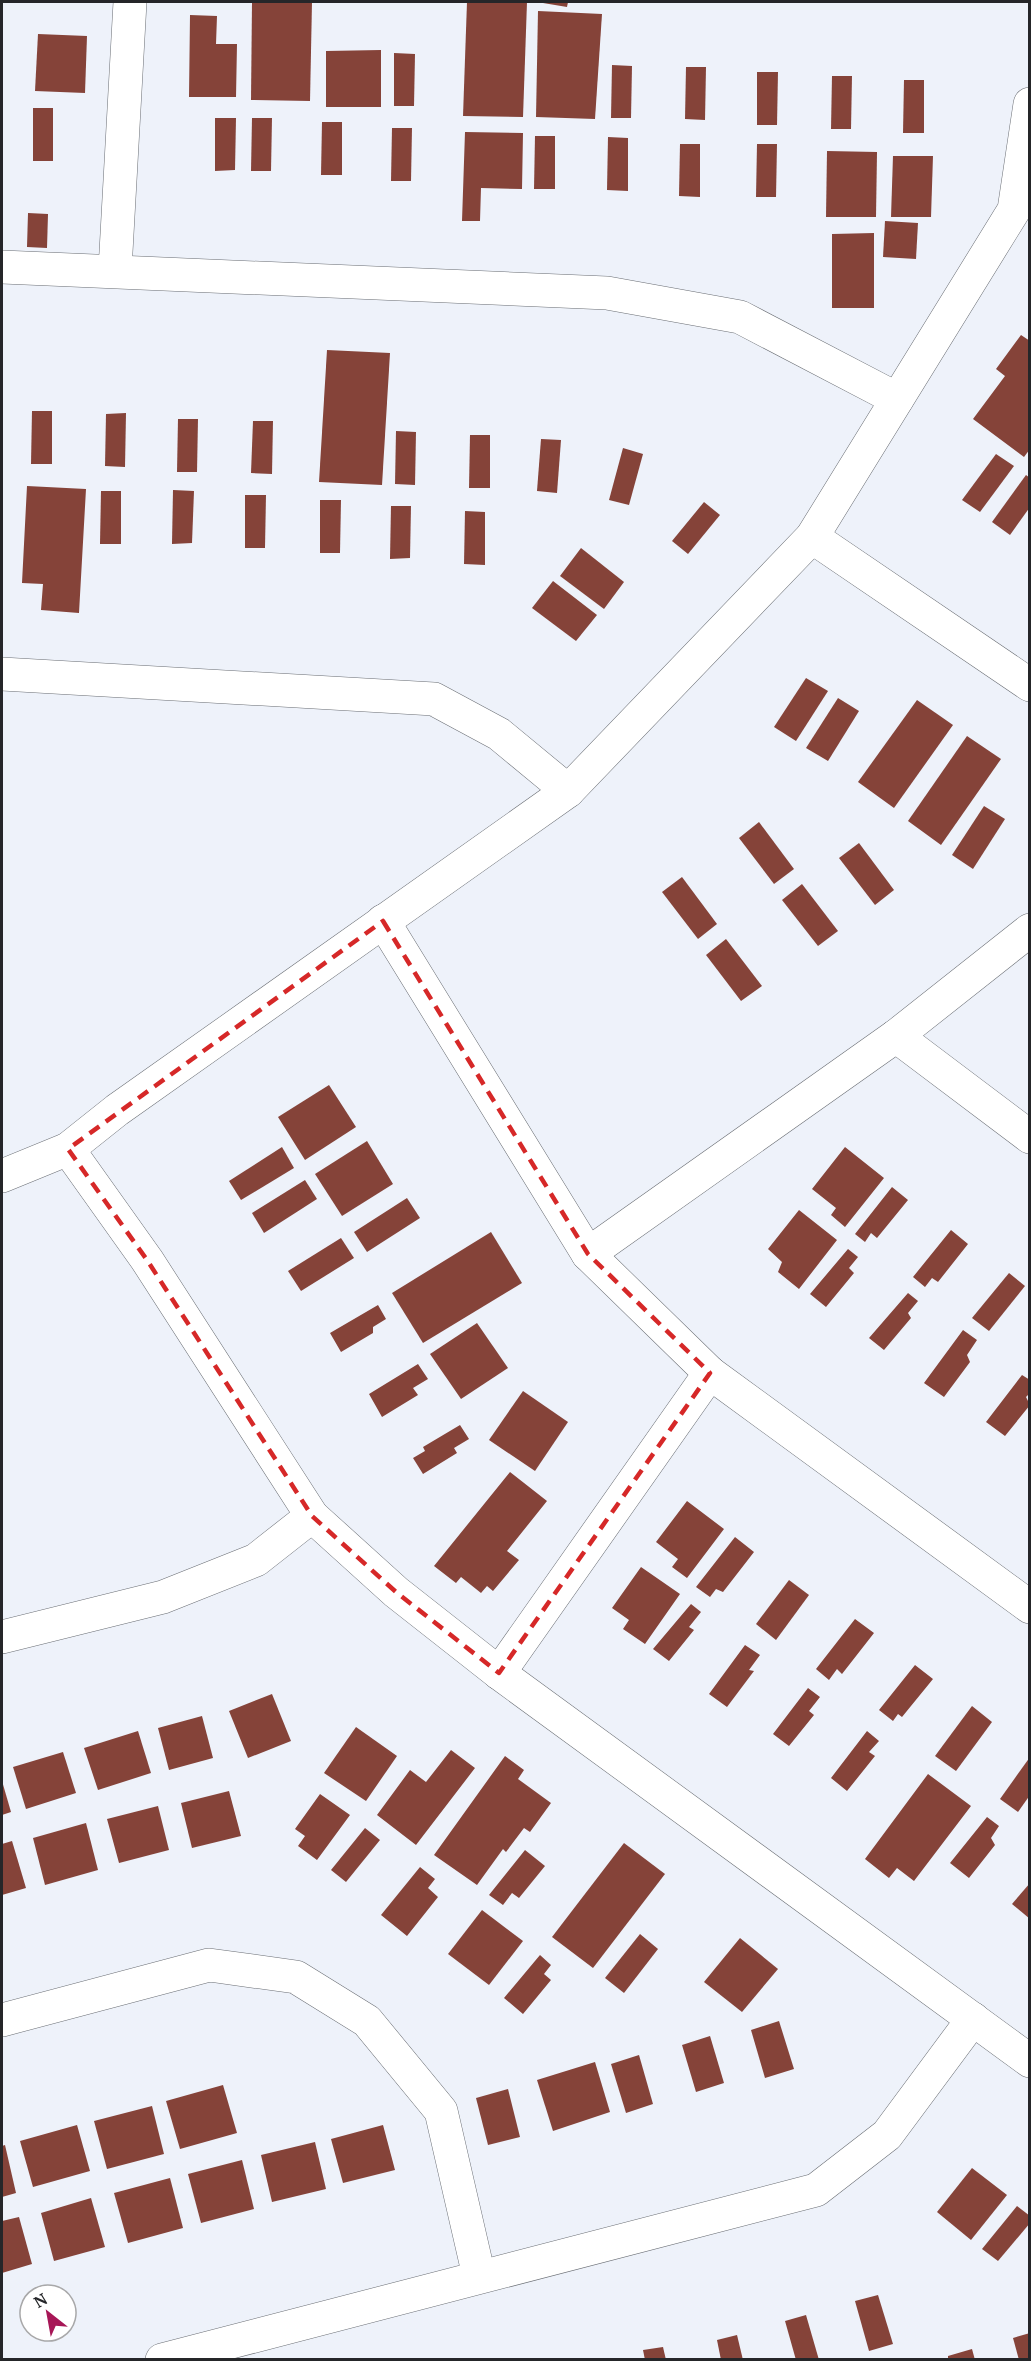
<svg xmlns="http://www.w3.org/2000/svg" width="1031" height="2361" viewBox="0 0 1031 2361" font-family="'PT Serif',serif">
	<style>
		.building { fill: #854339 }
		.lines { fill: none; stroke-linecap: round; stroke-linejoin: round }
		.street-casing { stroke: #6a6e74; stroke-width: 34 }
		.street { stroke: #fff; stroke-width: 33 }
		.marked { fill: none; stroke: #d62828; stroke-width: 4.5; stroke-dasharray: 12 8; stroke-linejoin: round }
	</style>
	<rect width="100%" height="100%" fill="#eef2fa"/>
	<g class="building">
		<polygon points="252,2 312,2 310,101 251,100"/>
		<polygon points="467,2 527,2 523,117 463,116"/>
		<polygon points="537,2 568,2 567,7"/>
		<polygon points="538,11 602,14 595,119 536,117"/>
		<polygon points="190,15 217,16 216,44 237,44 236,97 189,97"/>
		<polygon points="38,34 87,36 85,93 35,91"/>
		<polygon points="381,50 381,107 326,107 326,51"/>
		<polygon points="394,53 415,54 414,106 394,106"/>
		<polygon points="612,65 632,66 631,118 611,118"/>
		<polygon points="686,67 706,67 705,120 685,119"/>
		<polygon points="757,72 778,72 777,125 757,125"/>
		<polygon points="832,76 852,76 851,129 831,129"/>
		<polygon points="904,80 924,80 924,133 903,133"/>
		<rect x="33" y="108" width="20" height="53"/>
		<polygon points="215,118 236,118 235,170 215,171"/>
		<polygon points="252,118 272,118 271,171 251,171"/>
		<polygon points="322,122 342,122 342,175 321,175"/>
		<polygon points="392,128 412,128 411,181 391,181"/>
		<polygon points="465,132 523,133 522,189 481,188 480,221 462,221"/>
		<polygon points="535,136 555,136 555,189 534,189"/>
		<polygon points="608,137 628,138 628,191 607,190"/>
		<polygon points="680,144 700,144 700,197 679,196"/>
		<polygon points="757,144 777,144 776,197 756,197"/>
		<polygon points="827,151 877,152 876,217 826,217"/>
		<polygon points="893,156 933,156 931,217 891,217"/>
		<polygon points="28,213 48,214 47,248 27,247"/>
		<polygon points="885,221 918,223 916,259 883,257"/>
		<polygon points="874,233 874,308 832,308 832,234"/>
		<polygon points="1021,335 1030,341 1030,449 1024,457 973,419 1005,376 996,369"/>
		<polygon points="327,350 390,353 382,485 319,482"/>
		<polygon points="32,411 52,411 52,464 31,464"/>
		<polygon points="126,413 125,467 105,466 106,414"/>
		<polygon points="178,419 198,419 197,472 177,472"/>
		<polygon points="253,421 273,421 272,474 251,473"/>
		<polygon points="396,431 416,432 415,485 395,484"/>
		<polygon points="470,435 490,435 490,488 469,488"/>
		<polygon points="541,439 561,440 557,493 537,491"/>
		<polygon points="623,448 643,454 629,505 609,500"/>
		<polygon points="996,454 1014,466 980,512 962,500"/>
		<polygon points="1026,475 1030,478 1030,507 1010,535 992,522"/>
		<polygon points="27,486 86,489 79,613 41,610 43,584 22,583"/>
		<polygon points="173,490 194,491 192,543 172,544"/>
		<polygon points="101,491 121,491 121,544 100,544"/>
		<polygon points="245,495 266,495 265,548 245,548"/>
		<polygon points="320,500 341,500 340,553 320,553"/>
		<polygon points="704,502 720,515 688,554 672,541"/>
		<polygon points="391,506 411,506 410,558 390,559"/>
		<polygon points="465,511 485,512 485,565 464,564"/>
		<polygon points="581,548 624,582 604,609 560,576"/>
		<polygon points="553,581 597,615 576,641 532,608"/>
		<polygon points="806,678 828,691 796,741 774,727"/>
		<polygon points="838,698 859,711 828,761 806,748"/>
		<polygon points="917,700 953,725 894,808 858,782"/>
		<polygon points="967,736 1001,759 941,845 908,821"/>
		<polygon points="984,806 1005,819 973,869 952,855"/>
		<polygon points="759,822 794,869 774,884 739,838"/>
		<polygon points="859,843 894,890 875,905 839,858"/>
		<polygon points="682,877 717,924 698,939 662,892"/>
		<polygon points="802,884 838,931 818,946 782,900"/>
		<polygon points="726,939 762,986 741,1001 706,955"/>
		<polygon points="329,1085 356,1127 305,1160 278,1117"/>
		<polygon points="367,1141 393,1184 342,1216 315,1174"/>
		<polygon points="282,1147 294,1168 241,1200 229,1181"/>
		<polygon points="845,1147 884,1178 845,1227 831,1215 836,1208 812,1189"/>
		<polygon points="305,1180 317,1199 264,1233 252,1213"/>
		<polygon points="892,1187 908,1200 877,1238 871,1233 865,1242 855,1234"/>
		<polygon points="407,1198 420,1218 367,1252 354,1232"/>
		<polygon points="799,1210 837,1240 799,1289 778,1272 782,1262 768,1249"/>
		<polygon points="951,1230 968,1244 938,1282 932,1278 925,1287 913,1277"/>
		<polygon points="491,1232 522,1283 423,1343 392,1293"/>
		<polygon points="341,1238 354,1258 301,1291 288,1271"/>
		<polygon points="848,1249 858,1257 849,1268 854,1273 826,1307 810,1294"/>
		<polygon points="1009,1273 1025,1286 989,1331 972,1318"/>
		<polygon points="908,1293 918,1301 908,1313 911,1318 884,1350 869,1338"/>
		<polygon points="378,1305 386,1319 373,1327 373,1333 341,1352 330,1333"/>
		<polygon points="477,1323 508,1368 461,1399 430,1354"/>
		<polygon points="963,1330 977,1340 967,1355 970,1362 944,1397 924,1383"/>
		<polygon points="418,1364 428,1379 413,1388 418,1395 382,1417 369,1394"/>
		<polygon points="1022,1375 1030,1380 1030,1393 1026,1397 1030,1405 1005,1436 986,1422"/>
		<polygon points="523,1391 568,1422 535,1471 489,1440"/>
		<polygon points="460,1425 469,1439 454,1448 457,1453 423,1474 413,1458 425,1451 423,1447"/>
		<polygon points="510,1472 547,1501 507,1551 519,1560 493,1591 487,1586 481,1593 461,1577 456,1583 434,1566"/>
		<polygon points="687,1501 724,1529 687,1578 672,1567 678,1559 656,1542"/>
		<polygon points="735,1537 754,1552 723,1592 716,1589 710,1597 696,1587"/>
		<polygon points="641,1567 680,1594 645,1644 623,1629 629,1620 612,1608"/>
		<polygon points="789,1580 809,1595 776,1640 756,1624"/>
		<polygon points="691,1604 701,1612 689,1627 694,1630 669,1661 653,1649"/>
		<polygon points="855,1619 874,1633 842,1674 837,1669 829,1680 816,1669"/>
		<polygon points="745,1645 760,1655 749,1670 754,1671 727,1707 709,1694"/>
		<polygon points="915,1665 933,1679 902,1717 898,1714 893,1721 879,1710"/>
		<polygon points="808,1688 820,1697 809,1711 814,1715 789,1746 773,1734"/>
		<polygon points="272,1694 291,1741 248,1758 229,1711"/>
		<polygon points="972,1706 992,1722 956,1771 935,1756"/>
		<polygon points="202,1716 213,1758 169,1770 158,1728"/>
		<polygon points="356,1727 397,1756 366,1801 324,1773"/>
		<polygon points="138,1731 151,1773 98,1790 84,1748"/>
		<polygon points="867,1731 879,1741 869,1752 875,1756 847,1791 831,1778"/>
		<polygon points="451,1750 475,1768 416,1845 377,1815 410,1770 426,1782"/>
		<polygon points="63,1752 76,1793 26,1809 13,1767"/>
		<polygon points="505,1756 524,1770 518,1779 551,1803 530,1832 524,1828 506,1852 503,1849 477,1885 434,1855"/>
		<polygon points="1030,1757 1030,1795 1018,1812 1000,1799"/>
		<polygon points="928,1774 971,1806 914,1881 897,1868 889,1878 865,1859"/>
		<polygon points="2,1781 11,1812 2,1815"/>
		<polygon points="229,1791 241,1836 192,1848 181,1803"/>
		<polygon points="320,1794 350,1815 317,1860 298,1846 305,1836 295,1829"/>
		<polygon points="158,1806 169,1850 119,1863 107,1819"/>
		<polygon points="987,1817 999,1826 991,1838 995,1845 969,1878 950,1863"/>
		<polygon points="86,1823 98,1870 45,1885 33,1838"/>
		<polygon points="365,1828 380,1840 346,1882 331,1870"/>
		<polygon points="12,1841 26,1888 2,1895 2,1844"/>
		<polygon points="624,1843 665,1874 593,1968 552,1937"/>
		<polygon points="525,1850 545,1866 519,1898 512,1893 503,1905 489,1895"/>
		<polygon points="420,1867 435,1879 428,1888 438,1897 407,1936 381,1915"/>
		<polygon points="1030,1883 1030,1919 1012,1904"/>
		<polygon points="482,1910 523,1941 489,1985 448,1954"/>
		<polygon points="640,1934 658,1949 624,1993 605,1978"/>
		<polygon points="740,1938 778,1969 742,2012 704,1982"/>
		<polygon points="540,1955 551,1965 544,1974 551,1980 523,2014 504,1998"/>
		<polygon points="779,2021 794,2069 765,2078 751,2030"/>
		<polygon points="710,2036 724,2083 696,2092 682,2045"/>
		<polygon points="639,2055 653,2104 626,2113 611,2064"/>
		<polygon points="595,2062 610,2112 553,2131 537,2080"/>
		<polygon points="223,2085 237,2133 180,2149 166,2101"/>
		<polygon points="508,2089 520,2137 488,2145 476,2098"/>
		<polygon points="152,2106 164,2154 107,2169 94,2121"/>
		<polygon points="77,2125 90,2171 33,2187 20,2141"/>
		<polygon points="383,2125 395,2170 343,2183 331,2139"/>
		<polygon points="315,2142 326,2189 272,2202 261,2155"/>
		<polygon points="5,2145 16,2193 2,2197 2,2146"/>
		<polygon points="242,2160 254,2209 201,2223 188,2174"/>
		<polygon points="972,2168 1007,2195 971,2240 937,2212"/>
		<polygon points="170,2178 183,2228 128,2243 114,2193"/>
		<polygon points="91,2198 105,2247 54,2261 41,2213"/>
		<polygon points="1017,2206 1030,2216 1030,2223 998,2261 982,2249"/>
		<polygon points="19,2217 32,2264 2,2273 2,2221"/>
		<polygon points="878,2295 893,2344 869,2351 855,2301"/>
		<polygon points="806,2315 819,2360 796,2360 785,2321"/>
		<polygon points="1030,2333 1030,2360 1019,2360 1013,2338"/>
		<polygon points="737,2335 743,2360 721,2360 717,2340"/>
		<polygon points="663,2347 666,2360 645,2360 643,2350"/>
		<polygon points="972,2349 975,2360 948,2360 948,2356"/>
	</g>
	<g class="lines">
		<g class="street-casing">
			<g id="street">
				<polyline points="2,267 607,293 740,317 897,399"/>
				<polyline points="115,270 130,2"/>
				<polyline points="812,537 1030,685"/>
				<polyline points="2,674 434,699 499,734 568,791"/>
				<polyline points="383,921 588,1254 710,1373 1030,1607"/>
				<polyline points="896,1036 1030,1137"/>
				<polyline points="68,1149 147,1260 312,1516 396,1592 499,1673 1030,2061"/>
				<polyline points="2,1176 68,1149 117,1110 568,791 812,537 1014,210 1030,104"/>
				<polyline points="588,1254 896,1036 1030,930"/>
				<polyline points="2,1637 163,1597 256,1560 312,1516"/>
				<polyline points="499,1673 710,1373"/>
				<polyline points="2,2020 209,1965 296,1977 367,2021 441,2111 479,2276"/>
				<polyline points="162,2360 816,2190 887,2135 973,2019"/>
			</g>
		</g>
		<use href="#street" class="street"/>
	</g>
	<path class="marked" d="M383 921 588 1254 710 1373 499 1673 396 1592 312 1516 147 1260 68 1149Z"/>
	<rect width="1031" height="2361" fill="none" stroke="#252629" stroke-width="6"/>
	<g transform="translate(48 2313) rotate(329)"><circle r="28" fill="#ffffff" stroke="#a8a8a9" stroke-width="1.5"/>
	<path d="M0-4.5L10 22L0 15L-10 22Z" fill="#a71757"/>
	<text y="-9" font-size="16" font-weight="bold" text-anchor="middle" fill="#252629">N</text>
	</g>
</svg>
